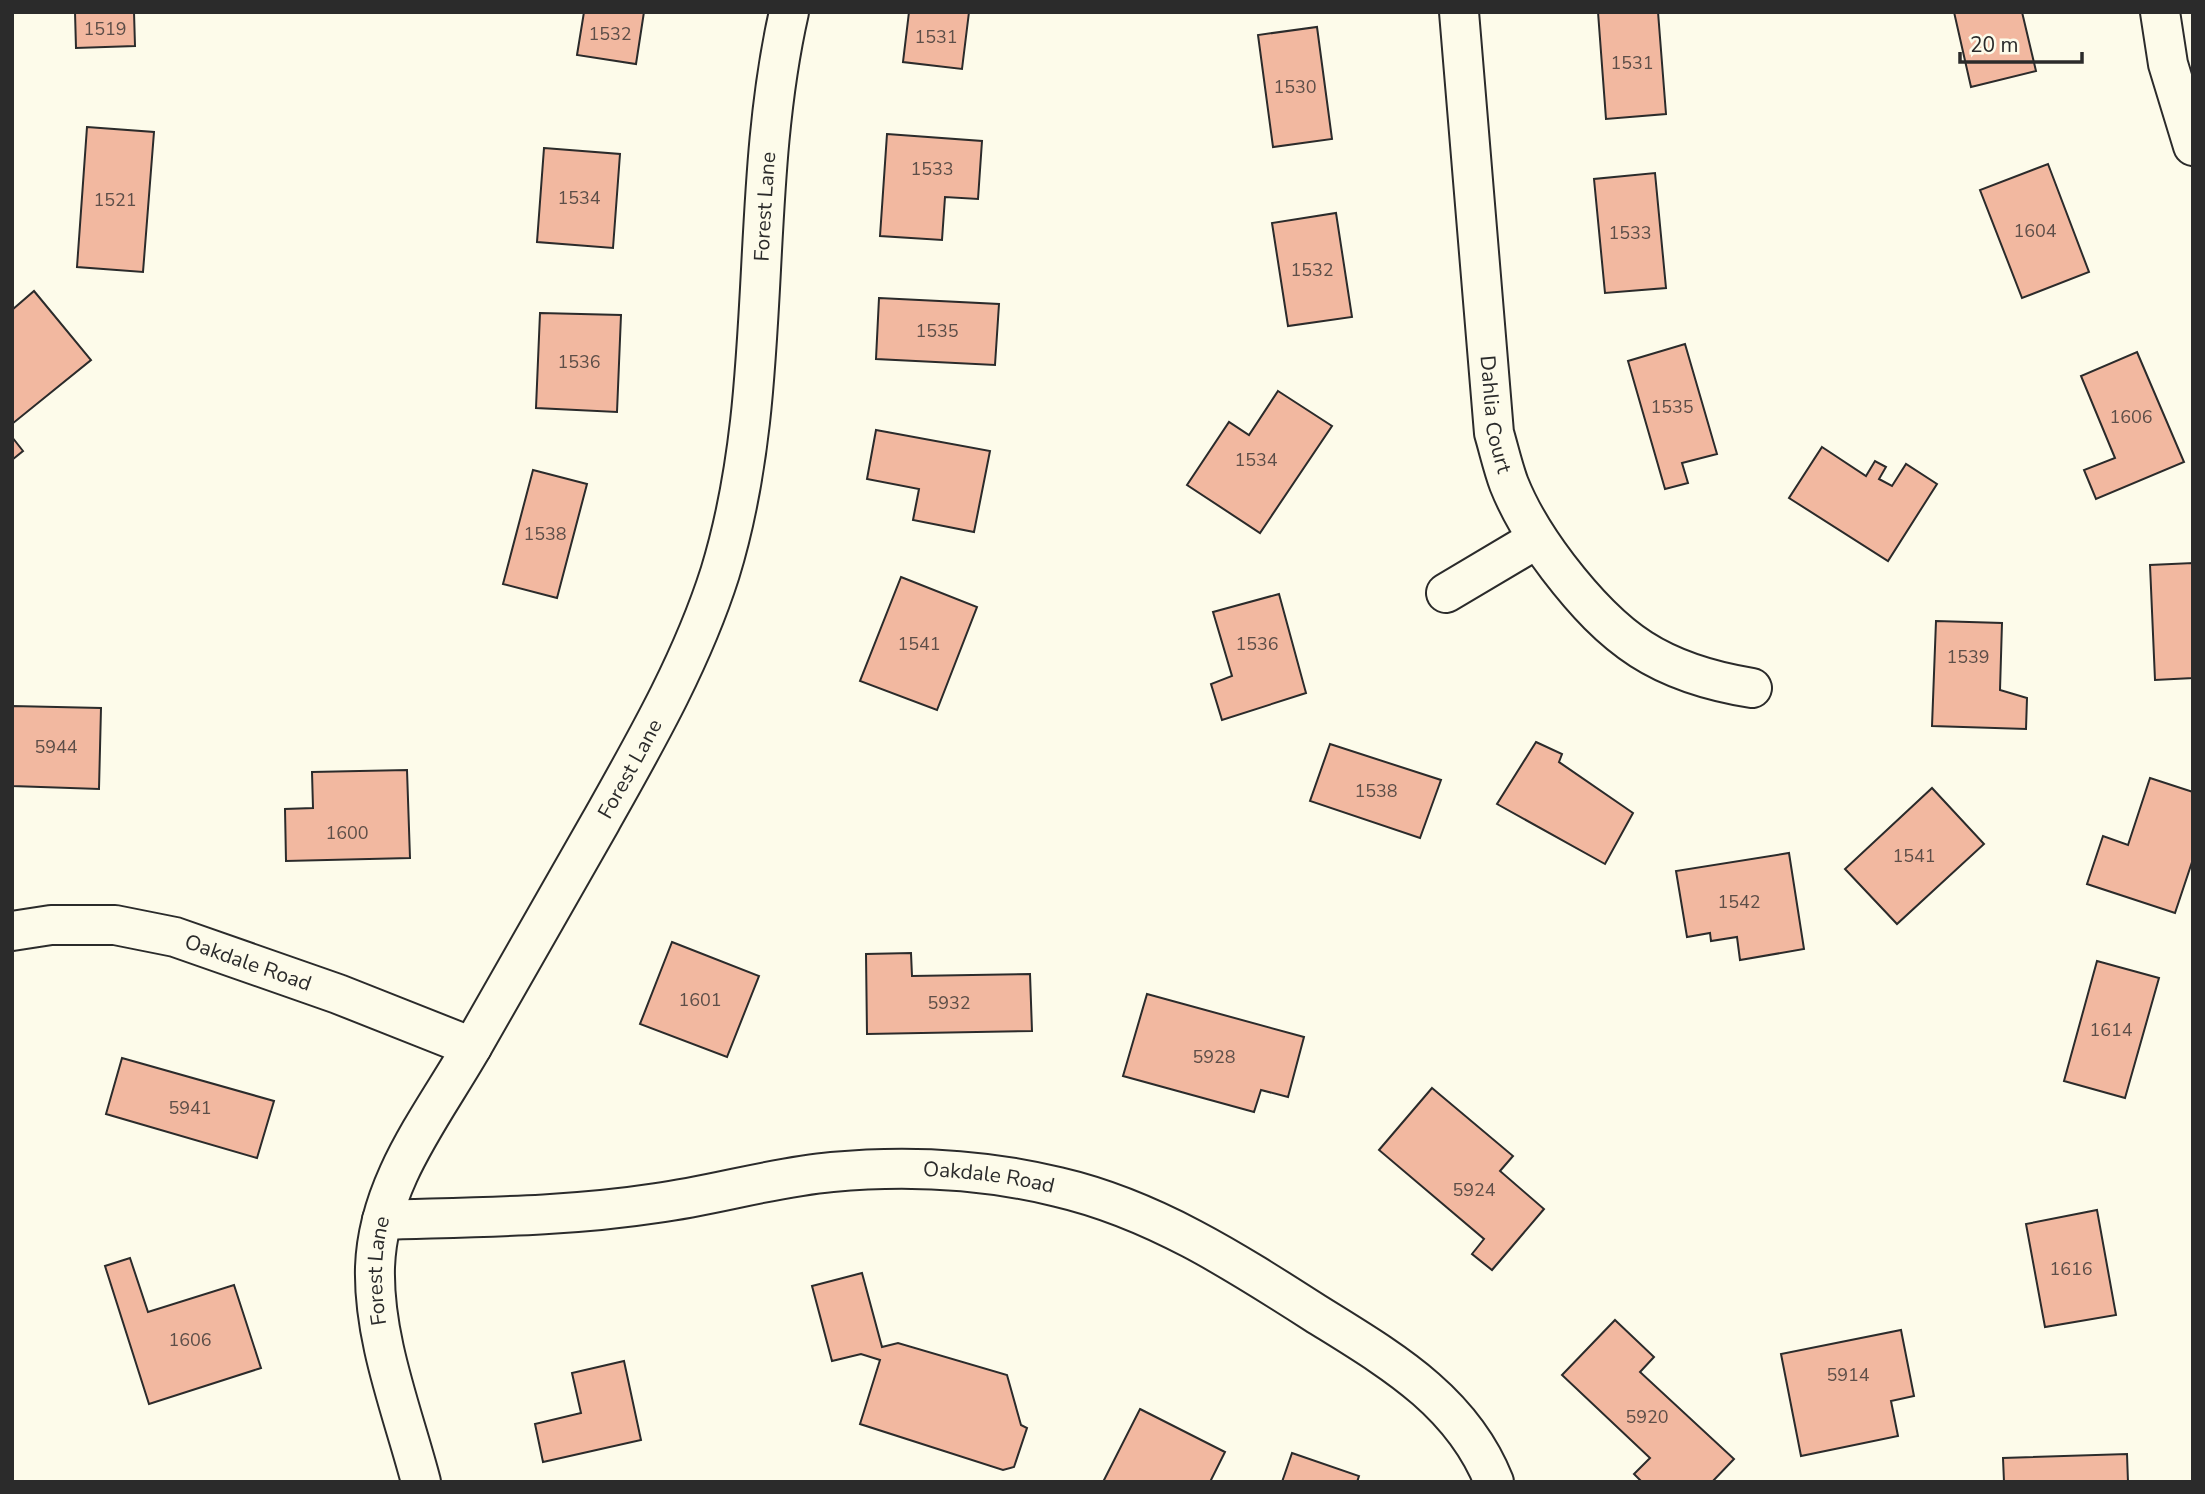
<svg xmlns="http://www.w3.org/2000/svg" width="2205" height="1494" viewBox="0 0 2205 1494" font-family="'Nunito Sans',sans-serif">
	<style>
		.building { fill: #f2b8a0; stroke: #2b2b2b; stroke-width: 2 }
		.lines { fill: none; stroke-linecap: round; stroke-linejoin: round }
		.minor-casing { stroke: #2b2b2b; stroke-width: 42 }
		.minor { stroke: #fdfbea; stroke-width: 38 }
		.labels { text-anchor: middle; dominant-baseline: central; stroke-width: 5; stroke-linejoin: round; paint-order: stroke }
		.number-label { font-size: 18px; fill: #5d4e48 }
		.street-label { font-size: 21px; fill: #2b2b2b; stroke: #fdfbea }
	</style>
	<rect width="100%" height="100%" fill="#fdfbea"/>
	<g class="building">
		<polygon points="75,12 134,12 135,46 76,48"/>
		<polygon points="584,12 644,12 636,64 577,55"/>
		<polygon points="909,12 969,12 962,69 903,62"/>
		<polygon points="1598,12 1658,12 1666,114 1606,119"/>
		<polygon points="1954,12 2022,12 2036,71 1971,87"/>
		<polygon points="1317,27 1332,139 1273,147 1258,35"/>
		<polygon points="87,127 154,132 143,272 77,267"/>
		<polygon points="887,134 982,141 978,199 945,197 942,240 880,236"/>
		<polygon points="544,148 620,154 613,248 537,242"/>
		<polygon points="2048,164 2089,272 2022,298 1980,190"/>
		<polygon points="1655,173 1666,288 1605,293 1594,179"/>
		<polygon points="1336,213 1352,317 1288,326 1272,223"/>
		<polygon points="34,291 91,360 12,424 12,310"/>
		<polygon points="879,298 999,304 995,365 876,359"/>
		<polygon points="540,313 621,315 617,412 536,408"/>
		<polygon points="1685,344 1717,454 1682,463 1688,483 1665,489 1628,361"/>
		<polygon points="2137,352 2184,462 2096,499 2084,470 2115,458 2081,376"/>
		<polygon points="1278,391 1332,426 1260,533 1187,485 1229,422 1249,435"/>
		<polygon points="876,430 990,451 974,532 913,520 919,489 867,479"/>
		<polygon points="12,437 23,451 12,460"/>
		<polygon points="1822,447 1866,476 1875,461 1886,467 1879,479 1892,486 1906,464 1937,484 1888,561 1789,498"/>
		<polygon points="533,470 587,484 557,598 503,584"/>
		<polygon points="2193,563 2193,678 2155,680 2150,565"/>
		<polygon points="901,577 977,607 937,710 860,681"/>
		<polygon points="1279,594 1306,693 1222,720 1211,684 1232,676 1213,612"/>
		<polygon points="1936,621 2002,623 2000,690 2027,698 2026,729 1932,726"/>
		<polygon points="12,706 101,708 99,789 12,786"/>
		<polygon points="1536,742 1562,754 1559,762 1633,813 1605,864 1497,804"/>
		<polygon points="1330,744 1441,780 1420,838 1310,801"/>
		<polygon points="407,770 410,858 286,861 285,809 313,808 312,772"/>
		<polygon points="2150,778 2193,792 2193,859 2175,913 2087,884 2103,836 2128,845"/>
		<polygon points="1932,788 1984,844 1897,924 1845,869"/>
		<polygon points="1789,853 1804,949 1740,960 1737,937 1711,941 1710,933 1687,937 1676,871"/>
		<polygon points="672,942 759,976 727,1057 640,1024"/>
		<polygon points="911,953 912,976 1030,974 1032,1031 867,1034 866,954"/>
		<polygon points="2097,961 2159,978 2125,1098 2064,1081"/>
		<polygon points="1147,994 1304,1037 1288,1097 1261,1090 1254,1112 1123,1076"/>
		<polygon points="122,1058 274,1101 257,1158 106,1114"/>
		<polygon points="1432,1088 1513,1156 1500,1171 1544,1209 1492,1270 1472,1254 1484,1239 1379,1150"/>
		<polygon points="2097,1210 2116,1315 2045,1327 2026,1224"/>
		<polygon points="130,1258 148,1312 234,1285 261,1368 149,1404 105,1266"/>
		<polygon points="862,1273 882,1347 898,1343 1007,1375 1021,1425 1027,1428 1014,1467 1003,1470 860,1424 880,1360 861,1354 832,1361 812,1286"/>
		<polygon points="1615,1320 1654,1357 1640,1372 1734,1459 1712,1482 1642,1482 1634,1474 1650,1458 1562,1375"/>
		<polygon points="1901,1330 1914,1396 1891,1401 1898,1436 1801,1456 1781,1354"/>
		<polygon points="624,1361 641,1440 543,1462 535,1424 581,1413 572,1373"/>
		<polygon points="1140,1409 1225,1452 1210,1482 1103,1482"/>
		<polygon points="1292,1453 1359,1476 1357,1482 1282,1482"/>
		<polygon points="2127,1454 2128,1482 2004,1482 2003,1458"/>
	</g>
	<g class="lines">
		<g class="minor-casing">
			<g id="minor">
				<path id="s1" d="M1459 12 1494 433C1499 450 1503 468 1509 484 1521 514 1539 542 1558 567 1614 640 1659 673 1752 688"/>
				<polyline points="2160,12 2168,64 2193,146"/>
				<polyline points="1446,593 1537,539"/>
				<path id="s2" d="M12 931 51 925H115L175 937 338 994 472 1047"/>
				<path id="s3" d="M382 1220C474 1217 566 1217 657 1203 716 1195 774 1177 832 1172 907 1165 984 1169 1058 1187 1153 1209 1234 1261 1315 1313 1387 1358 1461 1399 1494 1482"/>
				<path id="s4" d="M421 1482C403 1413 373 1339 375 1267 378 1180 435 1113 476 1040 518 967 559 894 601 821 646 741 692 661 720 573 776 391 747 197 789 12"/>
			</g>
		</g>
		<use href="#minor" class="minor"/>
	</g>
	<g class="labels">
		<g class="number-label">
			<text x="105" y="29">1519</text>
			<text x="610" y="34">1532</text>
			<text x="936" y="37">1531</text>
			<text x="1632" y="63">1531</text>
			<text x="1295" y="87">1530</text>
			<text x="932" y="169">1533</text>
			<text x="579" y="198">1534</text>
			<text x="115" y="200">1521</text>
			<text x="2035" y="231">1604</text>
			<text x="1630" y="233">1533</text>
			<text x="1312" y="270">1532</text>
			<text x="937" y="331">1535</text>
			<text x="579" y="362">1536</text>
			<text x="1672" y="407">1535</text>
			<text x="2131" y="417">1606</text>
			<text x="1256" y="460">1534</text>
			<text x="545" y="534">1538</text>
			<text x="919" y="644">1541</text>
			<text x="1257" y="644">1536</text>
			<text x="1968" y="657">1539</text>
			<text x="56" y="747">5944</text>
			<text x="1376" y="791">1538</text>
			<text x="347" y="833">1600</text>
			<text x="1914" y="856">1541</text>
			<text x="1739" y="902">1542</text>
			<text x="700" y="1000">1601</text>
			<text x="949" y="1003">5932</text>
			<text x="2111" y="1030">1614</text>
			<text x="1214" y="1057">5928</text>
			<text x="190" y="1108">5941</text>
			<text x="1474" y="1190">5924</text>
			<text x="2071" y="1269">1616</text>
			<text x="190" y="1340">1606</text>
			<text x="1848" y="1375">5914</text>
			<text x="1647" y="1417">5920</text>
		</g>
		<g class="street-label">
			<text stroke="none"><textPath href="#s4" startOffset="1370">Forest Lane</textPath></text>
			<text stroke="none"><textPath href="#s1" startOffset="404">Dahlia Court</textPath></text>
			<text stroke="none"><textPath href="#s4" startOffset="784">Forest Lane</textPath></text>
			<text stroke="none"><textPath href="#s2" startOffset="242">Oakdale Road</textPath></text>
			<text stroke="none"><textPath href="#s3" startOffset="611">Oakdale Road</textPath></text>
			<text stroke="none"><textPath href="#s4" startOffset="217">Forest Lane</textPath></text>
		</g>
	</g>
	<rect width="2205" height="1494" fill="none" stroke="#2b2b2b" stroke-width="28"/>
	<path d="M1960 52v10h122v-10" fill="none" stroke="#2b2b2b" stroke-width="3.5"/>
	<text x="1970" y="52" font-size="21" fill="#2b2b2b" stroke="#fdfbea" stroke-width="5" paint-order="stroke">20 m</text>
</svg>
